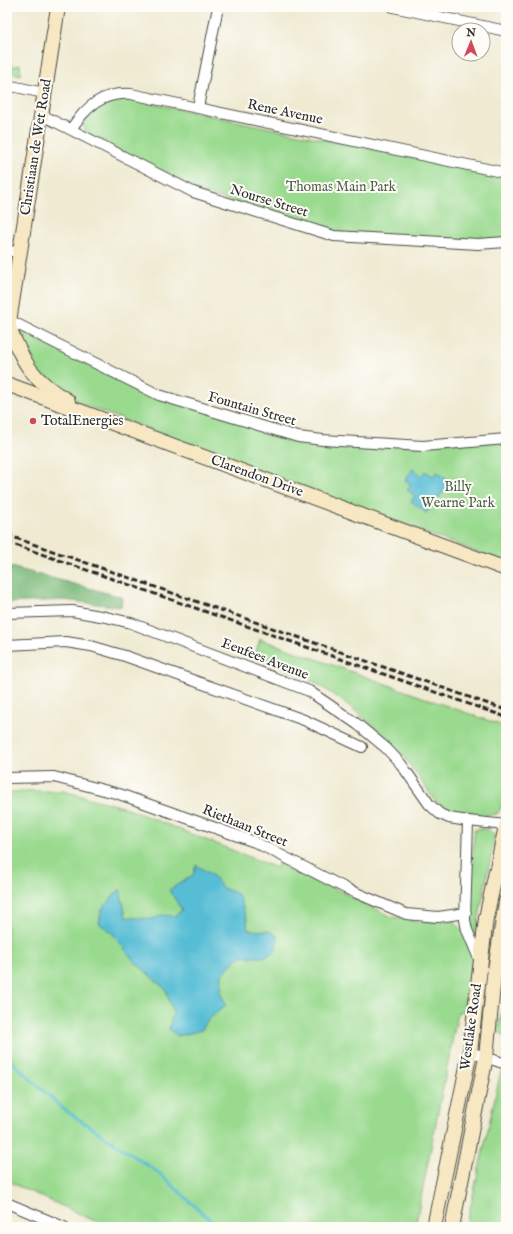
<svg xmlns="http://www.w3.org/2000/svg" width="513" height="1234" viewBox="0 0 513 1234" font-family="'IM FELL English',serif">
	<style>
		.green { fill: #9ada8f; stroke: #62825d }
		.forest { fill: #7bba7a; stroke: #537252 }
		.water { fill: #57bdd5; stroke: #417480 }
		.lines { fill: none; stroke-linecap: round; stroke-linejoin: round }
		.stream { stroke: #57bdd5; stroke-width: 3 }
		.street-casing { stroke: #484844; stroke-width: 12 }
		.secondary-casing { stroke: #484844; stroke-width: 16 }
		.street { stroke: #fff; stroke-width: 10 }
		.secondary { stroke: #f7e8c3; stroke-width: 14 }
		.rail { stroke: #2b2b2b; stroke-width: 3; stroke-dasharray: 6 3; stroke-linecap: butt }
		.poi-dot { fill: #d1495b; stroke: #fdfcf7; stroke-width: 1.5 }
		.labels { text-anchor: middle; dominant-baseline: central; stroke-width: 4; stroke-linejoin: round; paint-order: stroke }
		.street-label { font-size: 14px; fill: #2b2b2b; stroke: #fdfcf7 }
		.park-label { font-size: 14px; fill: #4c6049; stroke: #fdfcf7 }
		.poi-label { font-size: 14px; fill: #2b2b2b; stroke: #fdfcf7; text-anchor: start }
	</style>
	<rect width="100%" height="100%" fill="#fdfcf7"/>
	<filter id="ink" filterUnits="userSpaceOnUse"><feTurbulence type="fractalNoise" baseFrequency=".025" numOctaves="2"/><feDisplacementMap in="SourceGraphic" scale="8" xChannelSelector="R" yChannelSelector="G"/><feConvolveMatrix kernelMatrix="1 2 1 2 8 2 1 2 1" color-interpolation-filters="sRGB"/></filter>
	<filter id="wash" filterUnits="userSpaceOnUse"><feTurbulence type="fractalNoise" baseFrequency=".012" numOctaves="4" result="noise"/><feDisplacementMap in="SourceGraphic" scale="16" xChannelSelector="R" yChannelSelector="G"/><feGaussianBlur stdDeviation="0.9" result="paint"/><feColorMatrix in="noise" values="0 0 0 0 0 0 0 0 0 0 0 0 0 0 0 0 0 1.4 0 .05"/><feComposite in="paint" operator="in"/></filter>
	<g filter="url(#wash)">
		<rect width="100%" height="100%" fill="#efead1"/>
		<g class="green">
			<polygon points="7,57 14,67 20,64 21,75 7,72"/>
			<polygon points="120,97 506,177 506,239 479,241 336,233 198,191 86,134 82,120 92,108"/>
			<polygon points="13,326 127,385 302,441 506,442 506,563 76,402 38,375"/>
			<path d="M260 639 506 727C506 749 511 797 497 814L487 815 443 810 428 791 405 758 379 731 347 704 313 681 277 665 254 659Z"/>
			<path d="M23 791H63L123 807 277 868 279 861 392 917 423 922 454 921C458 926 464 931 467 936 477 954 473 990 469 1010L458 1012 415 1227H108L7 1181V793Z"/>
			<polygon points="482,828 489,830 494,835 494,841 475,937 470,925 474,830"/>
			<polygon points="506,989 506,1039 498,1031"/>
			<polygon points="501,1071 506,1073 506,1227 466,1227"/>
		</g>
		<polygon class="forest" points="7,566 122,597 121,607 63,600 7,603"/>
		<g class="water">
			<polygon points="413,469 421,476 425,471 433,476 437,472 451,483 426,513 411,501 415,496 407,490 411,485 405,480"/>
			<polygon points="196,865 212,875 223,888 238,894 247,919 248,930 270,931 278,937 275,952 262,957 241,956 232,963 222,975 221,994 226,1005 207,1021 202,1030 178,1036 169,1029 173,1013 166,990 134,961 113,934 99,923 102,909 120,889 126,917 154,919 161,915 174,916 182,910 169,890 193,875"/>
		</g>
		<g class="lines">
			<polyline class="stream" points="7,1057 62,1108 159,1173 218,1227"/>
		</g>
	</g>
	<g filter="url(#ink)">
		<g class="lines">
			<g class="street-casing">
				<g id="street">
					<polyline points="393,7 506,31"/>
					<polyline points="7,85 44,93"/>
					<polyline points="198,107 218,7"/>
					<polyline points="42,115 193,192 334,236 478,244 506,242"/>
					<path d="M71 129C86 107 102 92 131 94L506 173"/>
					<polyline points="7,250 20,253"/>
					<polyline points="9,320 159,395 298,437 323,440 423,446 506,439"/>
					<polyline points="7,613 72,611 106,617 131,623 309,691 357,724 386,748 401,764 429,804 440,814 449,818 468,821 506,825"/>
					<polyline points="7,645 66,642 91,646 125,656 304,720 362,747"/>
					<polyline points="7,778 54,777 119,794 255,842 347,889 406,914 438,917 466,913"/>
					<polyline points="468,821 465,920 467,930 480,961"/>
					<polyline points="470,1052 506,1064"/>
					<polyline points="7,1203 64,1227"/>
				</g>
			</g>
			<g class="secondary-casing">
				<g id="secondary">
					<path d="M8 325C24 364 31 379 68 401"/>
					<polyline points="7,335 58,7"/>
					<polyline points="7,384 506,569"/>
					<polyline points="434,1227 470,1052 486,918 506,826"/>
					<polyline points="452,1227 486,1057 494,976 506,901"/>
				</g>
			</g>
			<use href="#street" class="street"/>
			<use href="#secondary" class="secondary"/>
			<g class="rail">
				<polyline points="7,535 506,710"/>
				<polyline points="7,542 506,717"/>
			</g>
		</g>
	</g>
	<circle class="poi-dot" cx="33" cy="421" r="4"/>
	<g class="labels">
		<g class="street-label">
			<text transform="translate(285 112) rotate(12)">Rene Avenue</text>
			<text transform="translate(36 147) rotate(-81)">Christiaan de Wet Road</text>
			<text transform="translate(269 201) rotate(17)">Nourse Street</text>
			<text transform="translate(252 409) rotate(16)">Fountain Street</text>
			<text transform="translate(257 476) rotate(20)">Clarendon Drive</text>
			<text transform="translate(265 659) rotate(21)">Eeufees Avenue</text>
			<text transform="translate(245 826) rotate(22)">Riethaan Street</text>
			<text transform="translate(471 1027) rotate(-82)">Westlake Road</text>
		</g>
		<g class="park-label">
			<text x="341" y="187">Thomas Main Park</text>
			<text x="458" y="487">Billy<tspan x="458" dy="16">Wearne Park</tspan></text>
		</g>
		<g class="poi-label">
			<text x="41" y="421">TotalEnergies</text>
		</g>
	</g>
	<rect width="513" height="1234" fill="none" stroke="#fdfcf7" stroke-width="24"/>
	<g transform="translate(471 42) rotate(1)"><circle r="19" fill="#fdfcf7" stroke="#a9a8a5"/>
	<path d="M0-3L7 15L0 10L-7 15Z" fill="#d1495b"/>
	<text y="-6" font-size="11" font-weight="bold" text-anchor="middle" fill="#2b2b2b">N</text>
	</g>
</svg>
